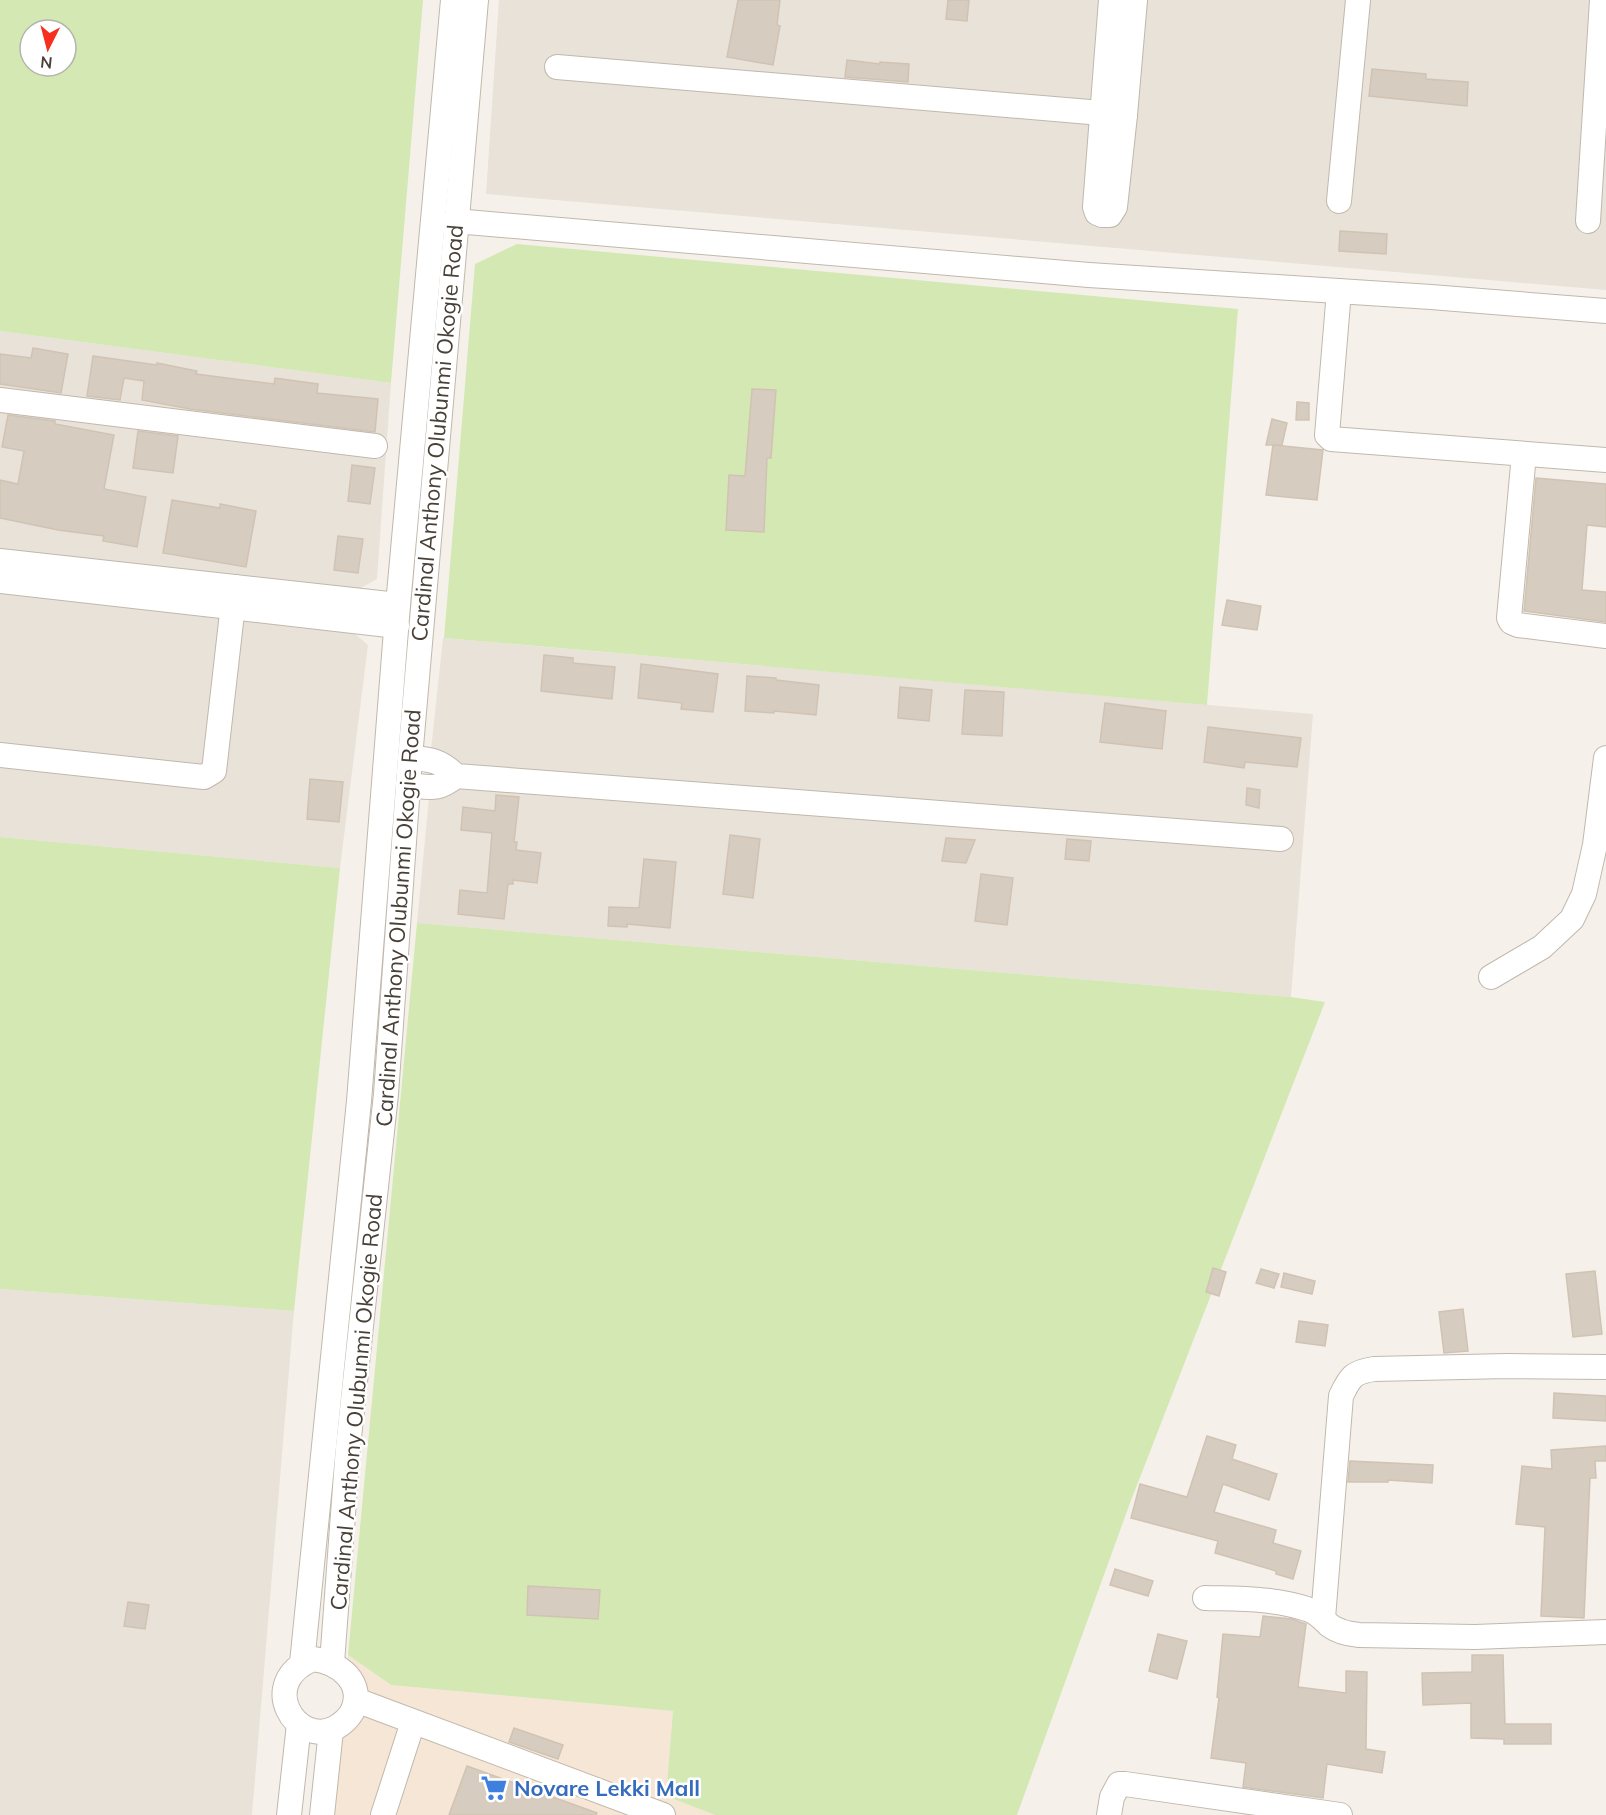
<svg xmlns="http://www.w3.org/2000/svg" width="1606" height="1815" viewBox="0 0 1606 1815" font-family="Mulish,sans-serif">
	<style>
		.residential { fill: #e9e2d8 }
		.commercial { fill: #f6e6d6 }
		.green { fill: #d4e8b3; fill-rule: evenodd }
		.building { fill: #d6ccbf; stroke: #d1c3b3; stroke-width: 1.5 }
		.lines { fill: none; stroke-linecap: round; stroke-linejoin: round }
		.minor-casing { stroke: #c0b8ac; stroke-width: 26 }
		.minor { stroke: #fff; stroke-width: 24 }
		.labels { text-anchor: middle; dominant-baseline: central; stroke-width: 5; stroke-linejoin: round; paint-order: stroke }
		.street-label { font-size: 22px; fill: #494138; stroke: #fff }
		.shop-label { font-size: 22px; font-weight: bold; fill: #366cbe; stroke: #fff; text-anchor: start }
	</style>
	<rect width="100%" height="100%" fill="#f5f1ea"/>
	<g class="residential">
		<polygon points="499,0 1606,0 1606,290 486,194"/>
		<polygon points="0,331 391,383 377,579 359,589 353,632 368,645 340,868 0,837"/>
		<polygon points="443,638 1313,714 1291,997 417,923 430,787 430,759"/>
		<polygon points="0,1289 294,1311 252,1815 0,1815"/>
	</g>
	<polygon class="commercial" points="348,1655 391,1685 673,1711 666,1796 715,1815 333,1815"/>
	<g class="green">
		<path d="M0 0H423L391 383 0 331ZM30 30H66V66H30Z"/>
		<polygon points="517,244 1238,309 1207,705 444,638 475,264"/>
		<polygon points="0,837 340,868 294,1311 0,1289"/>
		<polygon points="417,923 1291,997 1325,1002 1130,1503 1017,1815 715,1815 666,1796 673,1711 391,1685 348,1655"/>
	</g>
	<g class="building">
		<polygon points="738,0 780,0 777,25 780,26 773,65 727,57"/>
		<polygon points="948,0 969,0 967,21 946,19"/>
		<polygon points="847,60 880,64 880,62 909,64 908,82 845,77"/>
		<polygon points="1372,69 1426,74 1426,79 1468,82 1467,106 1369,96"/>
		<polygon points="1340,231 1387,234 1386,254 1339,251"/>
		<polygon points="33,348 68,354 61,393 0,384 0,354 31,358"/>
		<polygon points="93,356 157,365 157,363 197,371 196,374 274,384 275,378 318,384 317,393 378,399 375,432 190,409 142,400 144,381 124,378 120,400 87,396"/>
		<polygon points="752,389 776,390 771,458 767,458 764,532 726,530 729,475 745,476"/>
		<polygon points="1297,402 1309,403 1309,420 1296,420"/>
		<polygon points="8,415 55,421 55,424 114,435 104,489 146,497 137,547 103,541 104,536 58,530 0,518 0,480 18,484 24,451 2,447"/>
		<polygon points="1272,419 1287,423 1282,445 1266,445"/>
		<polygon points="138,431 178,436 173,473 133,468"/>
		<polygon points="1273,445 1323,450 1317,500 1266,495"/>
		<polygon points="352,465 375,468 370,504 348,501"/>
		<polygon points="1536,478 1606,484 1606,527 1587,525 1582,590 1606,592 1606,622 1524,611"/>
		<polygon points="172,500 220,508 220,504 256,511 246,567 163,553"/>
		<polygon points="338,536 363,539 358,573 334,570"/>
		<polygon points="1227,600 1261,606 1257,630 1222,625"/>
		<polygon points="544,655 573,658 573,663 615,667 612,699 541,691"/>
		<polygon points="641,664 718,674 713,712 681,709 682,703 638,698"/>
		<polygon points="747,676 776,678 776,680 819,685 816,715 774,711 774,713 745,711"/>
		<polygon points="900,687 932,690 929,721 898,718"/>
		<polygon points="965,690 1004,692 1002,736 962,734"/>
		<polygon points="1105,703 1166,711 1162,749 1100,742"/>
		<polygon points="1208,727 1301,738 1297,767 1245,762 1244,768 1204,762"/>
		<polygon points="310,779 343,782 339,822 307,819"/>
		<polygon points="1247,788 1260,790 1259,808 1246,805"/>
		<polygon points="496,795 519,797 514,842 517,842 516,850 541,853 537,883 513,880 513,884 508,884 504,919 458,914 460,890 487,893 492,833 461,830 463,807 495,811"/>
		<polygon points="730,835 760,839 753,898 723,894"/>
		<polygon points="946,838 975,840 966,863 942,861"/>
		<polygon points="1067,839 1091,841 1089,861 1065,859"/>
		<polygon points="644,859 676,862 670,928 627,924 627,927 608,926 609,907 639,908"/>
		<polygon points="981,874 1013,878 1007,925 975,921"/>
		<polygon points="1213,1268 1226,1272 1219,1296 1206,1292"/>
		<polygon points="1261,1269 1279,1274 1274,1288 1256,1283"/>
		<polygon points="1595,1271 1602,1334 1573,1337 1566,1274"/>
		<polygon points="1284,1273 1315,1281 1312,1294 1281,1287"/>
		<polygon points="1463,1309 1468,1351 1444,1353 1439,1312"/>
		<polygon points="1299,1321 1328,1325 1325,1346 1296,1342"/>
		<polygon points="1554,1393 1606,1396 1606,1421 1553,1418"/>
		<polygon points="1207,1436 1236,1445 1232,1459 1277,1474 1269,1500 1223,1484 1214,1512 1276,1530 1273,1543 1301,1551 1293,1579 1276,1574 1276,1571 1215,1553 1218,1541 1131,1518 1140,1484 1187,1497"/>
		<polygon points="1606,1446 1606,1461 1595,1461 1596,1478 1590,1478 1584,1618 1541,1616 1545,1527 1516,1524 1522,1466 1552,1469 1551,1450"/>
		<polygon points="1350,1461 1433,1465 1432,1483 1388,1480 1388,1482 1348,1482"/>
		<polygon points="1115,1569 1153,1581 1148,1596 1110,1585"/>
		<polygon points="528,1586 600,1590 598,1619 527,1615"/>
		<polygon points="128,1602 149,1605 145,1629 124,1626"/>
		<polygon points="1263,1616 1292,1619 1306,1624 1298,1687 1346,1693 1346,1671 1367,1672 1366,1749 1385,1752 1382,1773 1327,1764 1323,1798 1243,1787 1246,1763 1211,1758 1219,1698 1217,1697 1223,1634 1260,1637"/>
		<polygon points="1158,1634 1187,1641 1177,1679 1149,1671"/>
		<polygon points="1472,1655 1503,1655 1505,1724 1551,1724 1551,1744 1504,1744 1504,1739 1471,1738 1471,1703 1423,1705 1422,1673 1472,1672"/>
		<polygon points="514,1728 563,1745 558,1759 509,1742"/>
		<polygon points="467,1766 597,1813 596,1815 449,1815"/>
	</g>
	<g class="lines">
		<g class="minor-casing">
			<g id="minor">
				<polyline points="1111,0 1095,207 1097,213 1102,215 1110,215 1115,207 1125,115 1135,0"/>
				<polyline points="557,67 1125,115"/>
				<polyline points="1339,201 1358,0"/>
				<polyline points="455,221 1089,275 1431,297 1606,311"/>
				<polyline points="1588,221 1602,0"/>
				<polyline points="1339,291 1327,435 1331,439 1606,460"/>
				<polyline points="0,400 375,446"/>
				<polyline points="1524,454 1509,618 1511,622 1518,625 1606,636"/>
				<polyline points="0,561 398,605"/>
				<polyline points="0,581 397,626"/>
				<polyline points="0,755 204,777 214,771 235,587"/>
				<path d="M410 758C431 759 441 761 456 776L1281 839"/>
				<path d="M408 785C430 787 438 791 456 776"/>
				<polyline points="1491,977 1542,947 1572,919 1584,894 1595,845 1606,758"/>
				<path d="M1205 1598C1239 1599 1274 1598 1307 1609 1317 1612 1322 1618 1329 1625 1338 1632 1348 1634 1359 1635L1475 1637 1606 1632"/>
				<path d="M1323 1618 1341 1396C1350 1377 1353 1372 1374 1369L1507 1366 1606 1367"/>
				<path d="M313 1659C339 1662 366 1683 352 1712 348 1719 342 1724 335 1728 296 1748 256 1682 313 1659Z"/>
				<polyline points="302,1663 359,1101 398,605 453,0"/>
				<polyline points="332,1663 348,1447 386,1094 410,758 476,0"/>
				<polyline points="356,1700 663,1815"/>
				<polyline points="289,1815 299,1724"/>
				<polyline points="322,1815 331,1730"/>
				<polyline points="383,1815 413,1722"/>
				<polyline points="1109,1815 1112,1797 1119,1784 1125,1784 1340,1815"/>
			</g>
		</g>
		<use href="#minor" class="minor"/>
	</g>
	<defs>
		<g id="supermarket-bare" transform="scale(2.07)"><path d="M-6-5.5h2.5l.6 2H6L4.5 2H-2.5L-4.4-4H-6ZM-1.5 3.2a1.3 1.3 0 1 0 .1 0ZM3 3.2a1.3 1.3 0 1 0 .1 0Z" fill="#3f7fe0" stroke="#fff" stroke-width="2.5" paint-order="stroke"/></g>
	</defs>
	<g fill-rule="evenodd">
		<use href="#supermarket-bare" x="494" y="1788"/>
	</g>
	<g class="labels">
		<g class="street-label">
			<text transform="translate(437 433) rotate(-85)">Cardinal Anthony Olubunmi Okogie Road</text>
			<text transform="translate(398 918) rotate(-86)">Cardinal Anthony Olubunmi Okogie Road</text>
			<text transform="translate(356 1402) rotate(-85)">Cardinal Anthony Olubunmi Okogie Road</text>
		</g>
		<g class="shop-label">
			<text x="514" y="1788">Novare Lekki Mall</text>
		</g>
	</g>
	<g transform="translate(48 48) rotate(186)"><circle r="28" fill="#ffffff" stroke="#b6b3af" stroke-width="1.5"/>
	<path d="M0-4.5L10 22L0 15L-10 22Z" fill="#f72f1e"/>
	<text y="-9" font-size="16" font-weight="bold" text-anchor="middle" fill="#494138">N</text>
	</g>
</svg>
